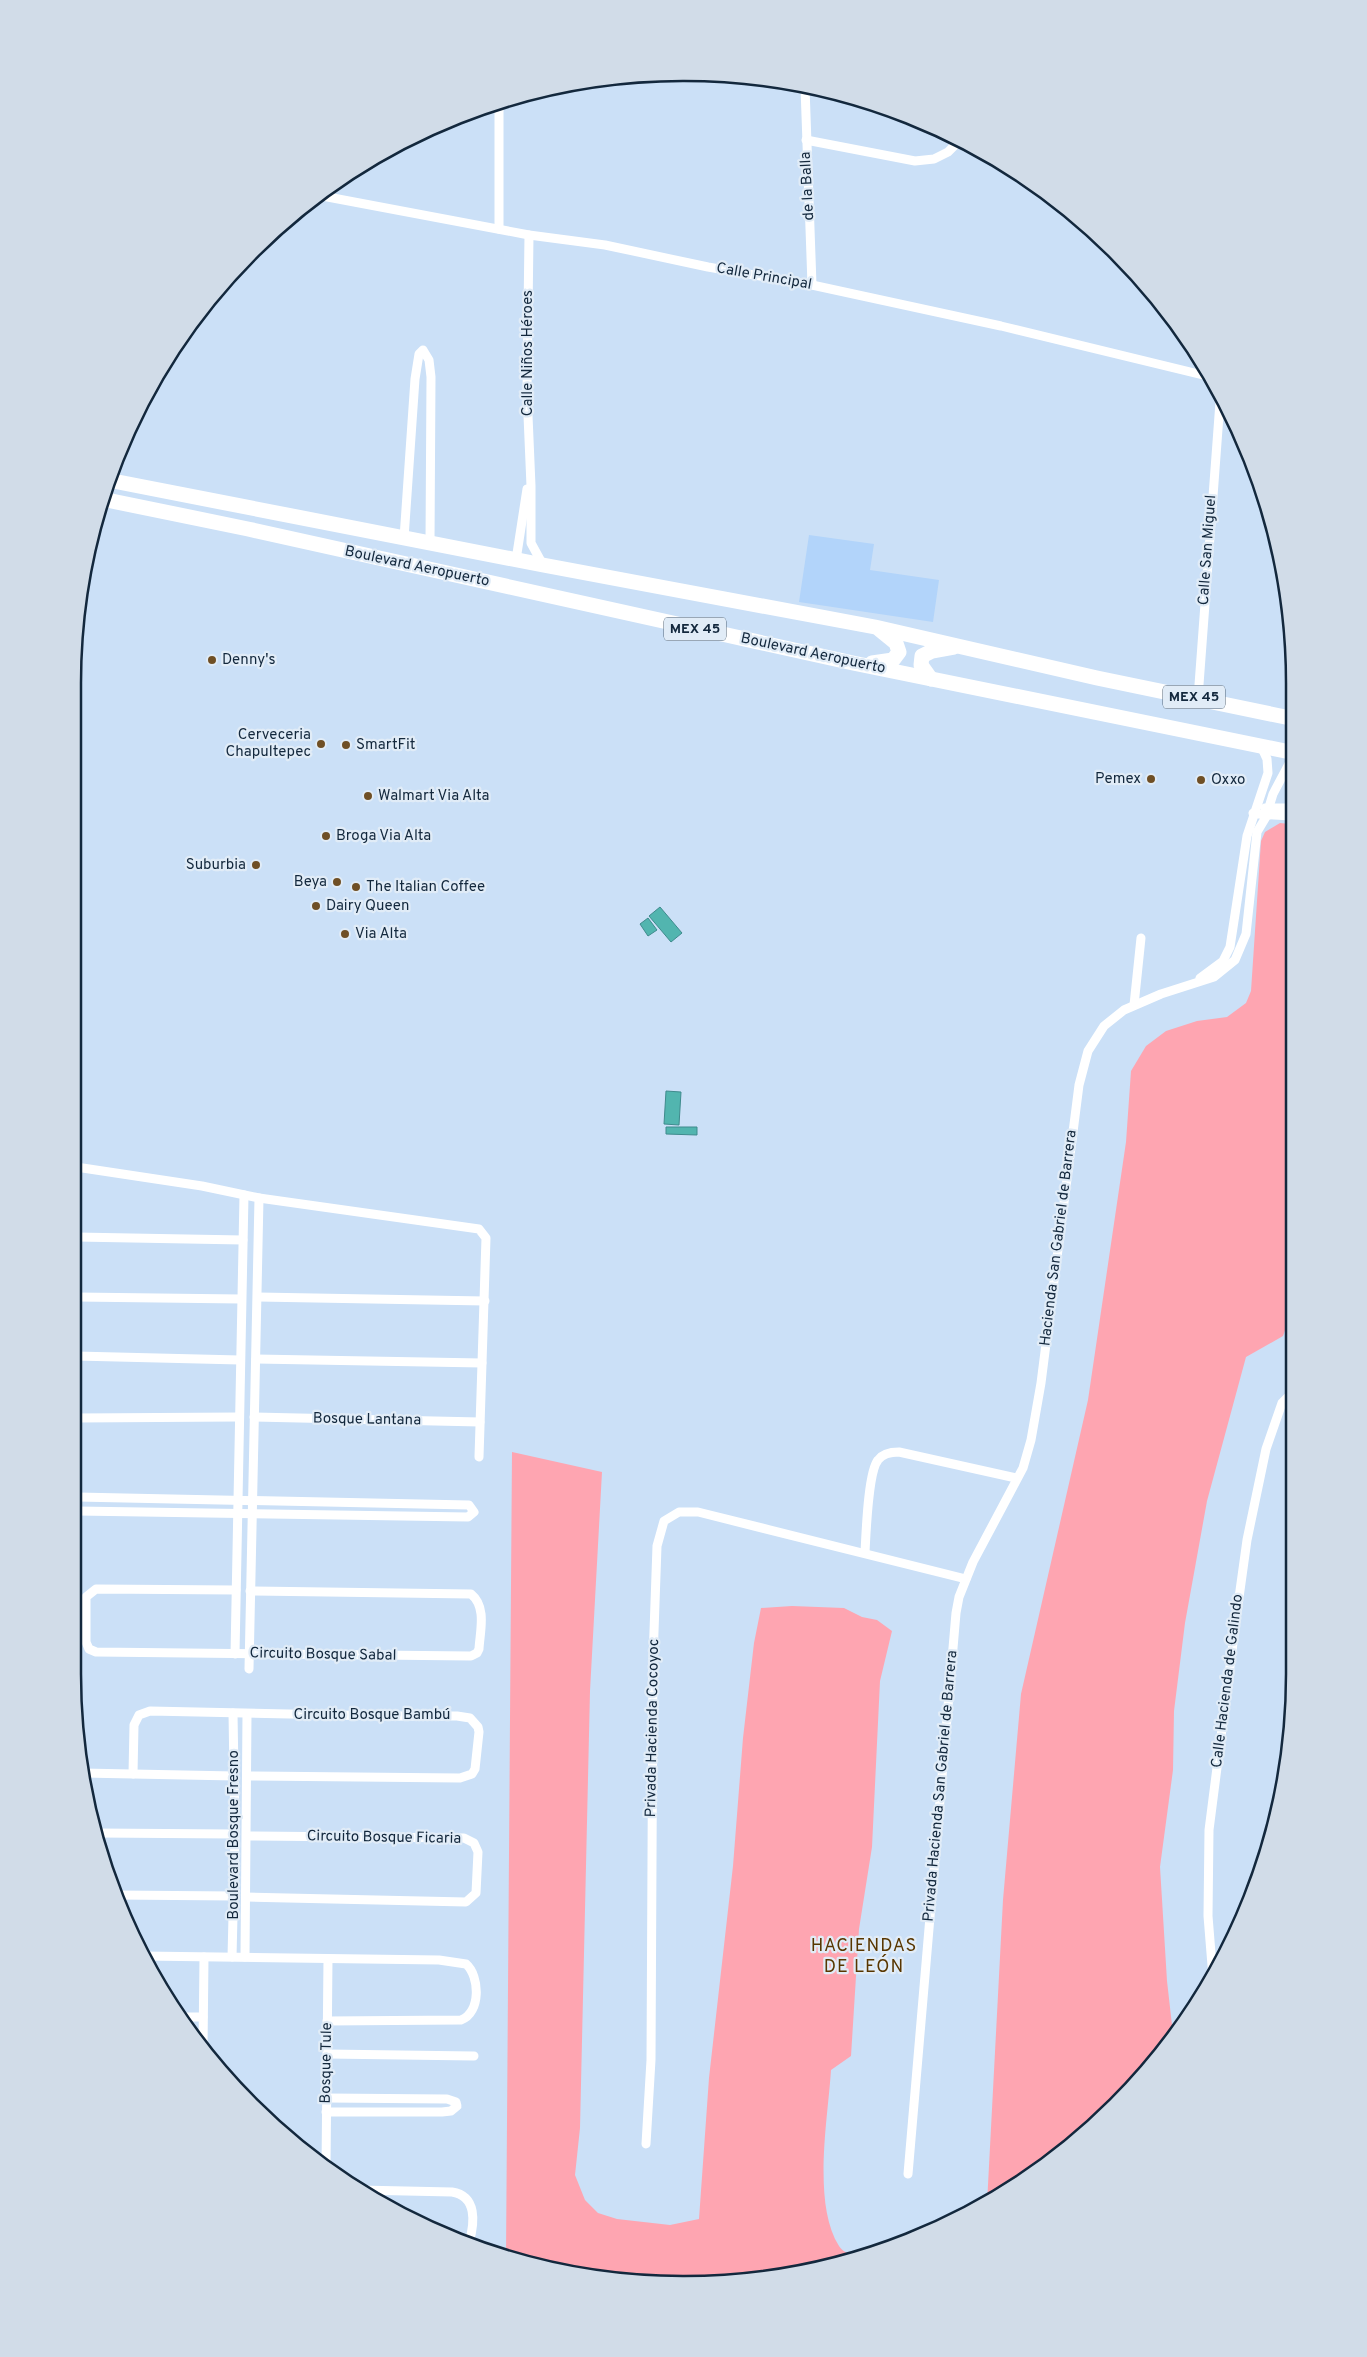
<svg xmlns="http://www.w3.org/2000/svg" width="1367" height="2357" viewBox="0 0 1367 2357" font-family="Overpass,sans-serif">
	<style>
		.built { fill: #b2d4fa }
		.green { fill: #fea5b1 }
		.water { fill: #52b5af; stroke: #3f8b8d }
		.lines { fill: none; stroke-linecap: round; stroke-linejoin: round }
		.minor { stroke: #fff; stroke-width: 9 }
		.trunk { stroke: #fff; stroke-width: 15 }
		.poi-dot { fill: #6f4f25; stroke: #e1ecf7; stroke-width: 2 }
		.labels { text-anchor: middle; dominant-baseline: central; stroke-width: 4.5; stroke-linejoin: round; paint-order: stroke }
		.shield { fill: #e1ecf7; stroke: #516375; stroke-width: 1 }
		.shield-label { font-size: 14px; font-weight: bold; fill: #13283d }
		.street-label { font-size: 15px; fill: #13283d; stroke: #e1ecf7 }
		.poi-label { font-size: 15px; fill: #13283d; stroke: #e1ecf7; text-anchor: start }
		.quarter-label { font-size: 18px; letter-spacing: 1px; fill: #583600; stroke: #e1ecf7 }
		.rim { fill: none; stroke: #13283d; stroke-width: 2.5 }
	</style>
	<rect width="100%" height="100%" fill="#cbe0f7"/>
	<polygon class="built" points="809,535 874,544 870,570 939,580 933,622 799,602"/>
	<g class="green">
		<polygon points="1280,823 1290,824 1292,1311 1283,1336 1246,1357 1207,1501 1185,1623 1174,1711 1173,1770 1160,1867 1167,1981 1173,2034 1143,2076 1086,2133 987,2204 1003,1900 1021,1694 1088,1400 1126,1142 1131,1071 1146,1046 1166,1031 1197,1021 1227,1017 1246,1003 1251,991 1261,841 1265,832"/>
		<path d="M512 1452 602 1472 590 1691 580 2128 575 2175 585 2200 598 2213 617 2219 670 2225 699 2219 709 2078 733 1866 743 1738 754 1643 761 1608 792 1606 844 1608 862 1617 877 1620 892 1631 880 1681 872 1847 859 1929 851 2056 831 2070C828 2119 812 2203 839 2246 842 2251 849 2254 854 2257L803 2273 723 2283 604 2279 525 2264 506 2256Z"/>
	</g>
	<g class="water">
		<polygon points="660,907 682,933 671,942 649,916"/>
		<polygon points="648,918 657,930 648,936 640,924"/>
		<polygon points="666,1091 681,1092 679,1125 664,1124"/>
		<polygon points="666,1127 697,1127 697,1135 666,1134"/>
	</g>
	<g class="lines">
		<g class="minor">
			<polyline points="805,87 812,285"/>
			<polyline points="499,103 499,229"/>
			<polyline points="806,140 915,161 934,159 948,152 959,141"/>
			<polyline points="317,195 529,235 605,245 708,267 812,285 1001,326 1207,376"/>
			<polyline points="529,235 527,392 531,486 531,543 543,565"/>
			<polyline points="404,538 415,379 419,354 423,350 429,360 431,377 430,543"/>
			<polyline points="516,560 527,489"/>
			<polyline points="1198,698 1220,402"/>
			<polyline points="1265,808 1290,808"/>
			<path d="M1253 813C1266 816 1277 814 1290 816"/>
			<polyline points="1200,978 1223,961 1230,947 1247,836 1268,773 1267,759 1261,746"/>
			<polyline points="1134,1005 1141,938"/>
			<polyline points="76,1167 202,1186 259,1198 249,1669"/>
			<polyline points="259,1198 479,1229 486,1238 479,1457"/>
			<polyline points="76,1237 243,1240"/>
			<polyline points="76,1297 241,1299"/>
			<polyline points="258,1297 485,1301"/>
			<polyline points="76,1356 240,1360"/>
			<polyline points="256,1359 482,1363"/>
			<polyline points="254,1417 480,1422"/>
			<polyline points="77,1418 239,1417"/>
			<polyline points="77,1497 469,1505 474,1512 468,1517 77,1511"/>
			<path d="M865 1552C866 1535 868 1472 878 1460 883 1453 891 1452 899 1452L1016 1478"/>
			<path d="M236 1590 96 1589 86 1597V1642L89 1649 96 1652 471 1656 477 1653 479 1649C480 1631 487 1607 471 1594L250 1591"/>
			<polyline points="235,1654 244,1195"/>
			<polyline points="82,1773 235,1776"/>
			<polyline points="133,1774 134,1725 139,1715 150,1711 383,1716 457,1716 470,1718 478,1727 479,1732 475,1769 472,1774 460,1778 247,1776"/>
			<polyline points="96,1833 235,1834"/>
			<polyline points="115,1895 234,1896"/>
			<polyline points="246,1897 466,1902 476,1893 478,1852 474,1843 464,1838 247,1836"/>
			<path d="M143 1956 439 1960 466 1964C480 1976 481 2013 461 2020L327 2021"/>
			<polyline points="232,1957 235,1834 233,1713"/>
			<polyline points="245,1957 247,1714"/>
			<polyline points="1213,1978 1208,1916 1209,1830 1237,1612 1247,1540 1266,1449 1282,1403 1292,1393"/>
			<polyline points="181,2017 203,2017"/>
			<polyline points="203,2050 204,1957"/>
			<polyline points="327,2054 474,2056"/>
			<polyline points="326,2112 442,2112 451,2111 457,2106 456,2102 447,2099 327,2098"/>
			<polyline points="646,2144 651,2060 653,1660 657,1546 664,1521 679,1512 698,1512 966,1579"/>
			<polyline points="326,2167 328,1959"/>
			<polyline points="908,2174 956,1613 959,1597 973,1562 1023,1468 1031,1440 1041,1383 1079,1085 1088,1051 1104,1026 1124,1010 1161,994 1214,977 1235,960 1246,934 1257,832 1266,817 1273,794 1290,762"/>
			<path d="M359 2190 452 2192C477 2196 475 2222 469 2243"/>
		</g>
		<g class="trunk">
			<polyline points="108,480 543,565 875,627 1097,678 1290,718"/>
			<polyline points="102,499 248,529 853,663 1290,752"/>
			<polyline points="872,663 893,660 899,652 896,643 880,630"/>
			<polyline points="931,679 921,665 922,656 932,651 954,647"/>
		</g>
	</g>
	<g class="poi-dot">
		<circle cx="212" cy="660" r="5"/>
		<circle cx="321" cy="744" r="5"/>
		<circle cx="346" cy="745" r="5"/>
		<circle cx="1151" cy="779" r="5"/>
		<circle cx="1201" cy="780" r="5"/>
		<circle cx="368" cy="796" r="5"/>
		<circle cx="326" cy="836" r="5"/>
		<circle cx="256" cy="865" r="5"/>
		<circle cx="337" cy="882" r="5"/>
		<circle cx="356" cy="887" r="5"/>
		<circle cx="316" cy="906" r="5"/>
		<circle cx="345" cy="934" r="5"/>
	</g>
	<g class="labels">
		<g class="shield">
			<rect x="664" y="617.5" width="62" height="23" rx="4"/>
			<rect x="1163" y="685.5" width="62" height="23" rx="4"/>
		</g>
		<g class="shield-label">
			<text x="695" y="629">MEX 45</text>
			<text x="1194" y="697">MEX 45</text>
		</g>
		<g class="street-label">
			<text transform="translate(808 186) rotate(-93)">de la Balla</text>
			<text transform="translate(764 277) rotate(10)">Calle Principal</text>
			<text transform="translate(528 353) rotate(-90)">Calle Niños Héroes</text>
			<text transform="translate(1208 550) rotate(-86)">Calle San Miguel</text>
			<text transform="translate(417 567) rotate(12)">Boulevard Aeropuerto</text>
			<text transform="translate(813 654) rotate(12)">Boulevard Aeropuerto</text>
			<text transform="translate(1059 1238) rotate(-83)">Hacienda San Gabriel de Barrera</text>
			<text transform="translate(367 1420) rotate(1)">Bosque Lantana</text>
			<text transform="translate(323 1655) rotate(1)">Circuito Bosque Sabal</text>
			<text transform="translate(1228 1681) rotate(-83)">Calle Hacienda de Galindo</text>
			<text x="372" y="1715">Circuito Bosque Bambú</text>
			<text transform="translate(653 1728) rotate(-89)">Privada Hacienda Cocoyoc</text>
			<text transform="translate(941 1786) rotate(-85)">Privada Hacienda San Gabriel de Barrera</text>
			<text transform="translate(234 1835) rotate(-90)">Boulevard Bosque Fresno</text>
			<text transform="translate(384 1838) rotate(1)">Circuito Bosque Ficaria</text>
			<text transform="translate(327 2063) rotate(-89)">Bosque Tule</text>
		</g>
		<g class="poi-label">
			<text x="222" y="660">Denny's</text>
			<text x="311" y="735" text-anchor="end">Cerveceria<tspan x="311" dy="17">Chapultepec</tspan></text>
			<text x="356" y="745">SmartFit</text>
			<text x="1141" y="779" text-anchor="end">Pemex</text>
			<text x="1211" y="780">Oxxo</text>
			<text x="378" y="796">Walmart Via Alta</text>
			<text x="336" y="836">Broga Via Alta</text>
			<text x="246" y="865" text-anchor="end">Suburbia</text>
			<text x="327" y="882" text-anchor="end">Beya</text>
			<text x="366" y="887">The Italian Coffee</text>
			<text x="326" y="906">Dairy Queen</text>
			<text x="355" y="934">Via Alta</text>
		</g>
		<g class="quarter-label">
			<text x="864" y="1946">HACIENDAS<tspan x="864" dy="21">DE LEÓN</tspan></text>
		</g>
	</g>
	<path d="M0 0H1367V2357H0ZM683 81H684A602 602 0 0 1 1286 683V1674A602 602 0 0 1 684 2276H683A602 602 0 0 1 81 1674V683A602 602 0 0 1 683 81Z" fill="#d1dce8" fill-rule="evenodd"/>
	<path class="rim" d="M683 81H684A602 602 0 0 1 1286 683V1674A602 602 0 0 1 684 2276H683A602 602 0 0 1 81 1674V683A602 602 0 0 1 683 81Z"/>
</svg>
